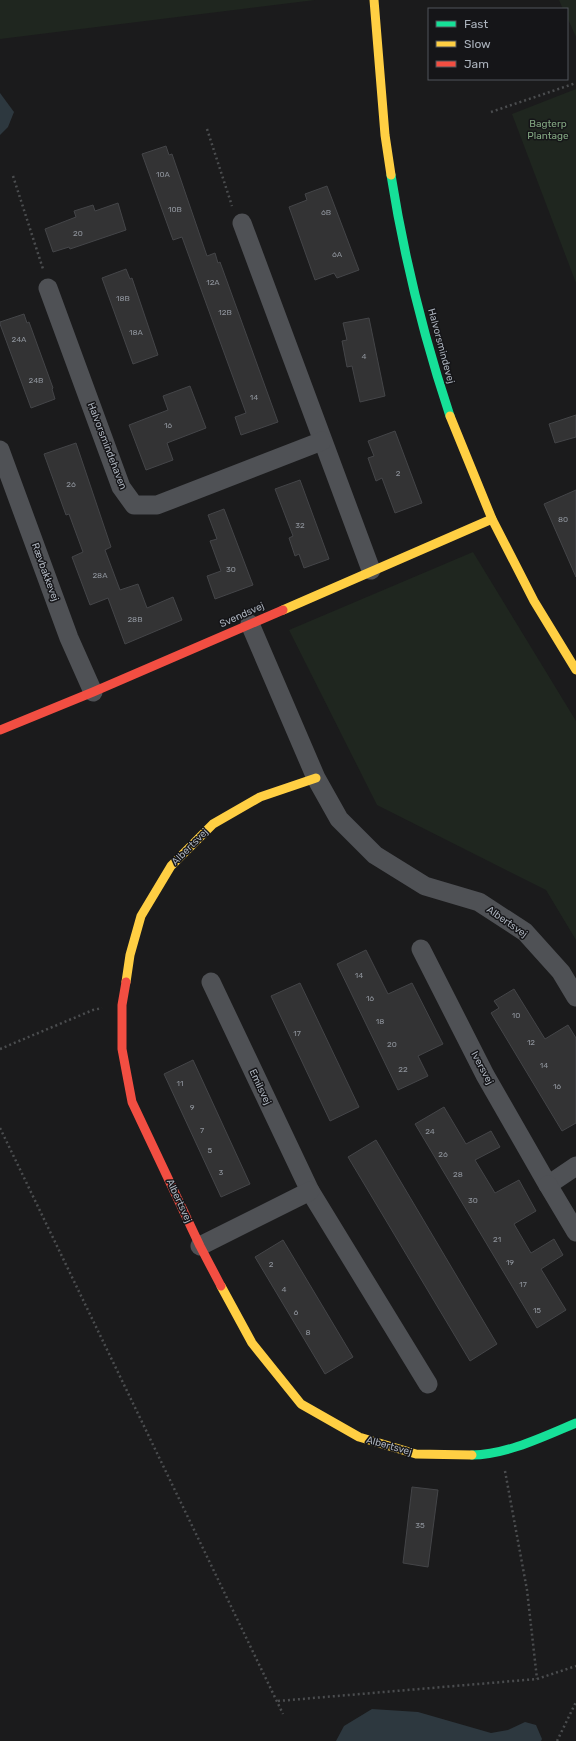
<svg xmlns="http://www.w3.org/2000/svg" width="576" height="1741" viewBox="0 0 576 1741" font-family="Rubik,sans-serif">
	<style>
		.green { fill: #1f261f }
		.water { fill: #2d383f }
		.building { fill: #333334; stroke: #444548 }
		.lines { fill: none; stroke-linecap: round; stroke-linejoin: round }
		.path { stroke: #4b4d4f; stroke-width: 2.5; stroke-dasharray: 2 3; stroke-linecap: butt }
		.street { stroke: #4f5155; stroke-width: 19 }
		.fast { stroke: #16e098; stroke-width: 9 }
		.slow { stroke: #ffcf43; stroke-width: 9 }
		.jam { stroke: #f24e42; stroke-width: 9 }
		.labels { text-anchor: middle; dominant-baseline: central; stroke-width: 3; stroke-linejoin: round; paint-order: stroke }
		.number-label { font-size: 8px; fill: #8e939b }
		.park-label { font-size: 10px; fill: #83a882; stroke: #151518 }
		.street-label { font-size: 10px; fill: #acb3bd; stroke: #151518 }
	</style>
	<rect width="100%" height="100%" fill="#1b1b1c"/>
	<g class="green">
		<polygon points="0,0 315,0 0,39"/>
		<polygon points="559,0 576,0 576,37 567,17 567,9 563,9"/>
		<polygon points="576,89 576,283 512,114"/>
		<polygon points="473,552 576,721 576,940 546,890 377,805 289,630"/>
	</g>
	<g class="water">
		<polygon points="0,93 14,112 8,127 0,135"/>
		<polygon points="372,1709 418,1712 491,1733 508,1730 525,1722 536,1725 542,1739 541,1741 336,1741 344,1726"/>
	</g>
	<g class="building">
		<polygon points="166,146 169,155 172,154 207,256 215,253 218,263 220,262 278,422 241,435 235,417 246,413 182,237 173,240 142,154"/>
		<polygon points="327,186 359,270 337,278 334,273 315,280 289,207 307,200 305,194"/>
		<polygon points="118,203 126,230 70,249 69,247 53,252 45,229 76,217 74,211 93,205 95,211"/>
		<polygon points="126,269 130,279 132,278 158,355 133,364 102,278"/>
		<polygon points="24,314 27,323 29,322 53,388 52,389 55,399 31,408 0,324 0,322"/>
		<polygon points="369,318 385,396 360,402 352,366 347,367 342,341 347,340 343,323"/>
		<polygon points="190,386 206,428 167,443 173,460 146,470 129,425 168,410 163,396"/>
		<polygon points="576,415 576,437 555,443 549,424"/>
		<polygon points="395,431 422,503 395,513 382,478 376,481 368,458 374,456 368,441"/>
		<polygon points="76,443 111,547 105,550 120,590 138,584 147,608 173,597 182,620 125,644 108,598 90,605 72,557 83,552 69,514 66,515 44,454"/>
		<polygon points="300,480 329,559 304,568 299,554 295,556 289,538 293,536 275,489"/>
		<polygon points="576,490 576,577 544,504"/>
		<polygon points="224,509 253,585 215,599 207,576 221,571 210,541 217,539 208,515"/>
		<polygon points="366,950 388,994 412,983 443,1044 418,1056 428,1076 398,1090 337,964"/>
		<polygon points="300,983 359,1107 330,1121 271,996"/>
		<polygon points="514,989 545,1039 568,1025 576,1038 576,1123 562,1131 491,1013 499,1008 494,1001"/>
		<polygon points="193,1060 250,1184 221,1197 164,1074"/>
		<polygon points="444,1107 466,1144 491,1131 500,1147 475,1160 495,1193 519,1180 536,1211 514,1224 531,1253 554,1239 563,1255 541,1269 566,1310 537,1328 415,1124"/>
		<polygon points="376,1140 497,1344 470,1361 348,1157"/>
		<polygon points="283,1240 353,1357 325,1374 255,1257"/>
		<polygon points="412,1487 438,1490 428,1567 403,1563"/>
	</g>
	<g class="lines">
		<g class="path">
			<polyline points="491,112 576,83"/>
			<polyline points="207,129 232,206"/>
			<polyline points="13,176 43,269"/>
			<polyline points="0,1049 93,1010 102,1008"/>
			<polyline points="0,1128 283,1714"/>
			<polyline points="505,1471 527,1590 537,1679"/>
			<polyline points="278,1701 537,1679 576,1666"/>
			<polyline points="557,1741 576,1702"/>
		</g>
		<g class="street">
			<polyline points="242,223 371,570"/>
			<polyline points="48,288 121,487 134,505 157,505 322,441"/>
			<polyline points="0,450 69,638 93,692"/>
			<polyline points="250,624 316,778 339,819 375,855 425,886 479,902 525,932 561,972 576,997"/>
			<polyline points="421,949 485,1075 548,1185 576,1166"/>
			<polyline points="211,982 310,1191 428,1384"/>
			<polyline points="548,1185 576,1232"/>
			<polyline points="200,1246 310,1191"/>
		</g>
		<g class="fast">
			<path d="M391 175C404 257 424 338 450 416"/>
			<path d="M472 1455C506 1455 545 1436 576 1423"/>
		</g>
		<g class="slow">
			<polyline points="374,0 385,135 391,175"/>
			<polyline points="450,416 492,519 534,601 576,670"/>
			<polyline points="283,610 492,519"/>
			<polyline points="126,982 130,955 141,916 171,866 213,824 260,797 316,778"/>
			<polyline points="221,1286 252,1343 301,1404 359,1437 416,1454 472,1455"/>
		</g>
		<g class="jam">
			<polyline points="0,730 93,692 283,610"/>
			<polyline points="126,982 122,1005 122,1049 132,1102 200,1246 221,1286"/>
		</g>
	</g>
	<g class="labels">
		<g class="number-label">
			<text x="163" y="174">10A</text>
			<text x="175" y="209">10B</text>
			<text x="326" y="212">6B</text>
			<text x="78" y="233">20</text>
			<text x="337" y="254">6A</text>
			<text x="213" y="282">12A</text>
			<text x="123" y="298">18B</text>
			<text x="225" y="312">12B</text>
			<text x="136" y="332">18A</text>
			<text x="19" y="339">24A</text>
			<text x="364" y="356">4</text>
			<text x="36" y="380">24B</text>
			<text x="254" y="397">14</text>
			<text x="168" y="425">16</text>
			<text x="398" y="473">2</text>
			<text x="71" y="484">26</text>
			<text x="563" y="519">80</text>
			<text x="300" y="525">32</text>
			<text x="231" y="569">30</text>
			<text x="100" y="575">28A</text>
			<text x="135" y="619">28B</text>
			<text x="359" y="975">14</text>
			<text x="370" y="998">16</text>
			<text x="516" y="1015">10</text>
			<text x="380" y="1021">18</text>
			<text x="297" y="1033">17</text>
			<text x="531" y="1042">12</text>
			<text x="392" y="1044">20</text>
			<text x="544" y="1065">14</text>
			<text x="403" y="1069">22</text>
			<text x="180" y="1083">11</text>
			<text x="557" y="1086">16</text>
			<text x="192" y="1107">9</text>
			<text x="202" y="1130">7</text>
			<text x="430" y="1131">24</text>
			<text x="210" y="1150">5</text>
			<text x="443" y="1154">26</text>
			<text x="221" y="1172">3</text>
			<text x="458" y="1174">28</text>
			<text x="473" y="1200">30</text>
			<text x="497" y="1239">21</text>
			<text x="510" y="1262">19</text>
			<text x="271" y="1264">2</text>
			<text x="523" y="1284">17</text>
			<text x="284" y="1289">4</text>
			<text x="537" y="1310">15</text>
			<text x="296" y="1312">6</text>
			<text x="308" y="1332">8</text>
			<text x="420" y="1525">35</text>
		</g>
		<g class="park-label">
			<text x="548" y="124">Bagterp<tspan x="548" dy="12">Plantage</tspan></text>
		</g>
		<g class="street-label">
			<text transform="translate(441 346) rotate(75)">Halvorsmindevej</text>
			<text transform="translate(107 446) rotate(69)">Halvorsmindehaven</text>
			<text transform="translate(45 572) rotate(70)">Rævbakkevej</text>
			<text transform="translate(242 615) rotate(-24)">Svendsvej</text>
			<text transform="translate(190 847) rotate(-45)">Albertsvej</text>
			<text transform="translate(507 922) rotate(35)">Albertsvej</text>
			<text transform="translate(482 1068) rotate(62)">Iversvej</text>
			<text transform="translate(260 1087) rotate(65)">Emilsvej</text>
			<text transform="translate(179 1201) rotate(65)">Albertsvej</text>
			<text transform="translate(389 1446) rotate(16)">Albertsvej</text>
		</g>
	</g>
	<rect x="428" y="8" width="140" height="72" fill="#151518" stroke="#51545a"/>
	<rect x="436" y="21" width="20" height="6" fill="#16e098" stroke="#51545a"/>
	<text x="464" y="28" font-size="12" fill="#acb3bd">Fast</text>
	<rect x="436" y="41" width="20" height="6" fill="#ffcf43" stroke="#51545a"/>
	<text x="464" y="48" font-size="12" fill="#acb3bd">Slow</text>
	<rect x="436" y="61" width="20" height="6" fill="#f24e42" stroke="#51545a"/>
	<text x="464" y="68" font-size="12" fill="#acb3bd">Jam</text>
</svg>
